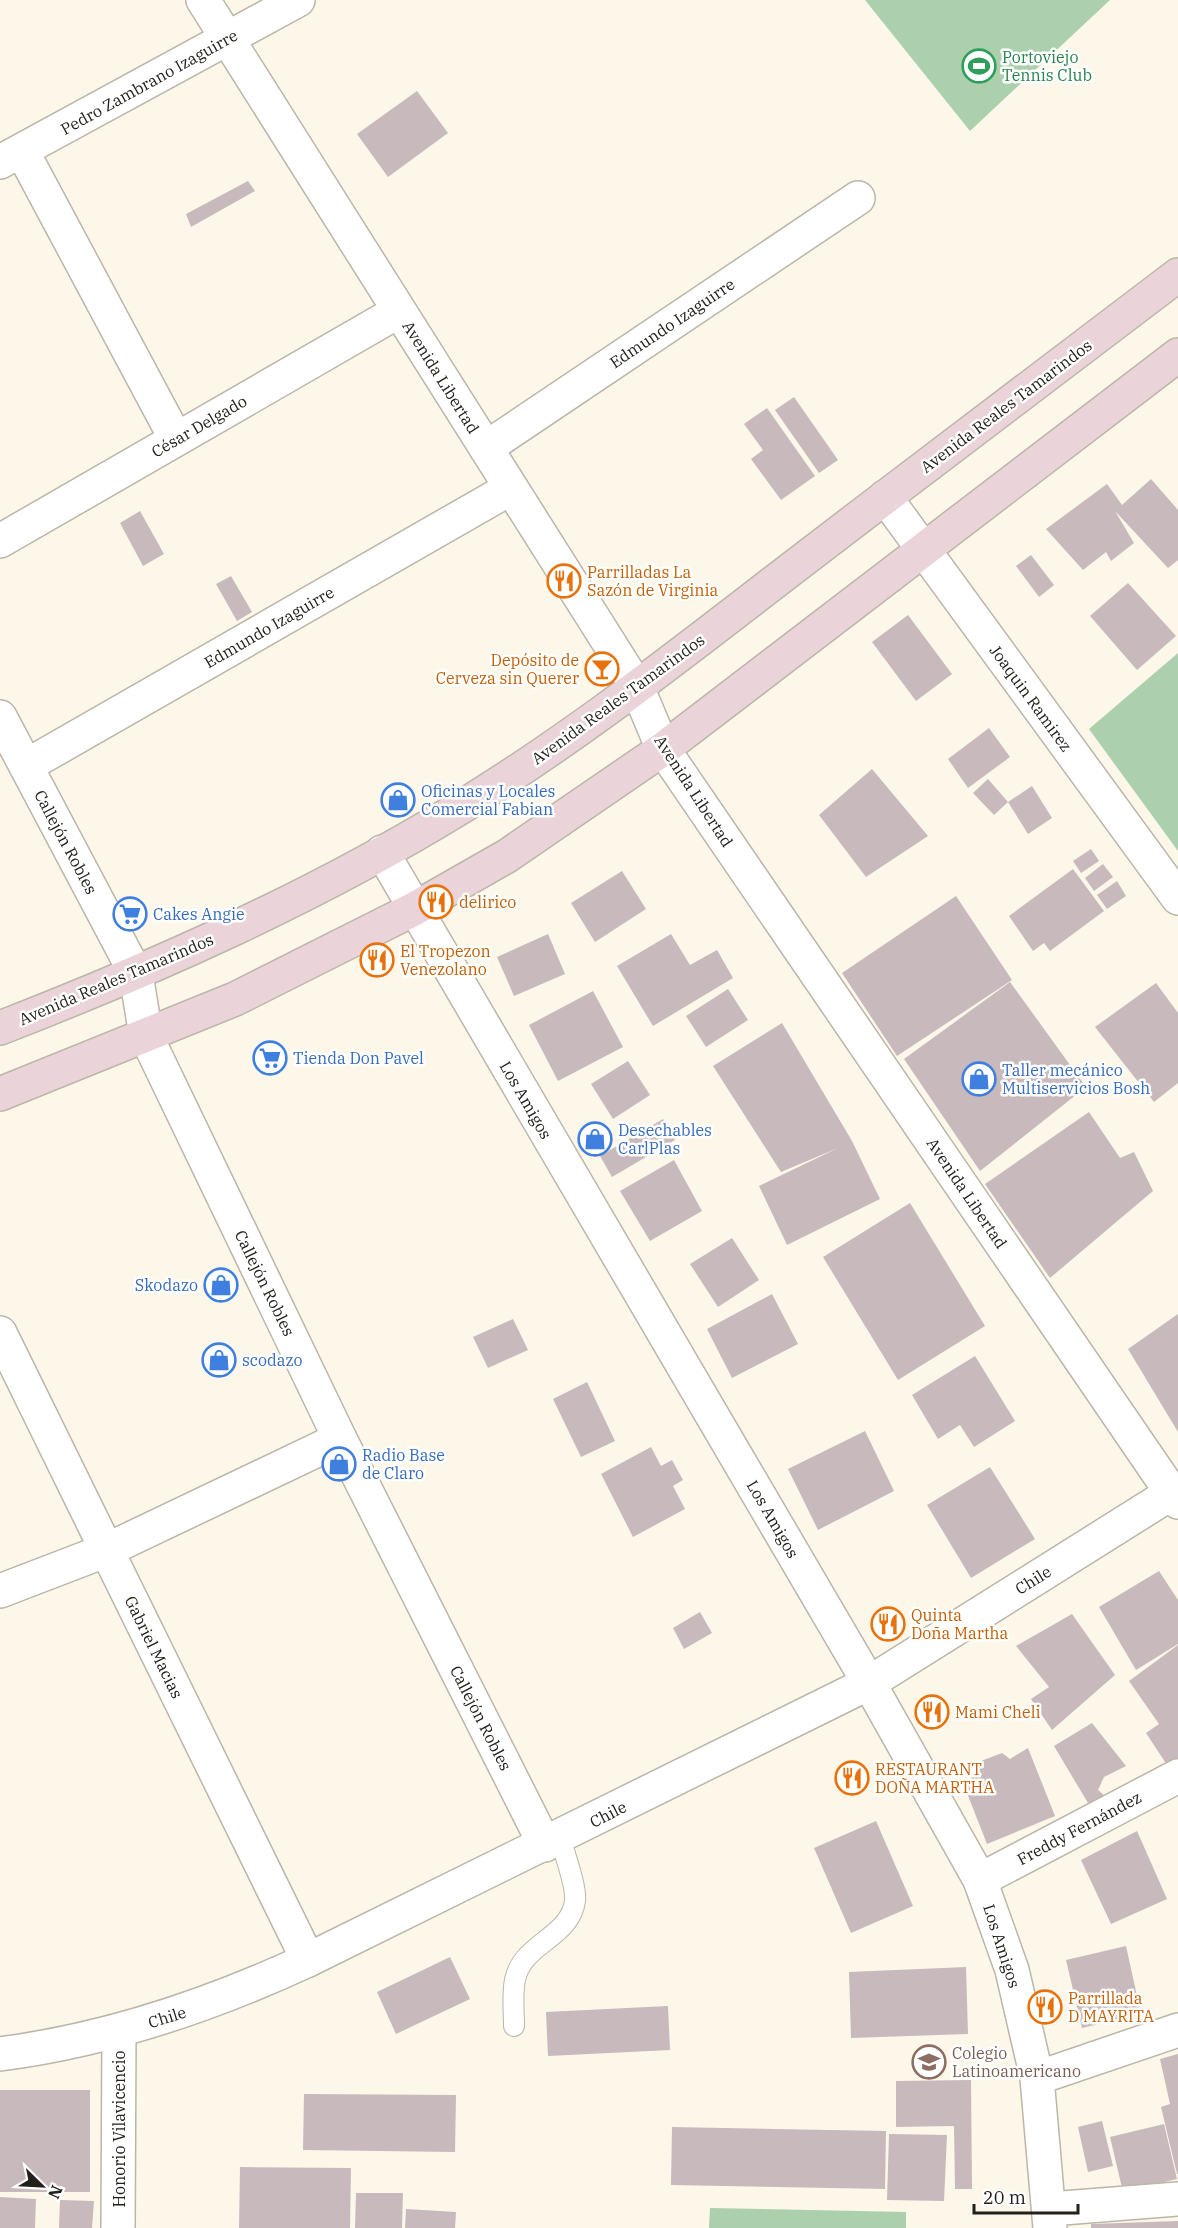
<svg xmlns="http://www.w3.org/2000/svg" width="1178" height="2228" viewBox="0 0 1178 2228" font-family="'IBM Plex Serif',serif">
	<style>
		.green { fill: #acd0ad }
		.building { fill: #c8b9bd }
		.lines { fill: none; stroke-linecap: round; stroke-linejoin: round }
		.service-casing { stroke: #bbb6a9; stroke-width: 22 }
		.minor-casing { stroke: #bbb6a9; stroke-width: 36 }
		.secondary-casing { stroke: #bbb6a9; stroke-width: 36 }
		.service { stroke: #fff; stroke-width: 20 }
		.minor { stroke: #fff; stroke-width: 33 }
		.secondary { stroke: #ebd3da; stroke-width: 33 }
		.labels { text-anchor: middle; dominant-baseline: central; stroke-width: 5; stroke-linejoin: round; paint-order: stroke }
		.leisure-label { font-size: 16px; fill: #27864d; stroke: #fff; text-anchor: start }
		.street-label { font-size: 16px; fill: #22201b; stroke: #fff }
		.food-label { font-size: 16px; fill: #c56008; stroke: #fff; text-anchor: start }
		.shop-label { font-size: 16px; fill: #366cbe; stroke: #fff; text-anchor: start }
		.education-label { font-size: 16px; fill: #785e54; stroke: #fff; text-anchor: start }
	</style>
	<rect width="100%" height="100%" fill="#fdf7ea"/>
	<g class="green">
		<polygon points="865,0 1110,0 970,131"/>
		<polygon points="1178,653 1178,851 1089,729"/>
		<polygon points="710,2208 906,2212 906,2228 709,2228"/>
	</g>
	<g class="building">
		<polygon points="417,91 448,133 388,177 357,134"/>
		<polygon points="248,181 255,191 191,227 186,214"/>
		<polygon points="794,397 838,460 819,473 775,410"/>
		<polygon points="767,408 815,476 781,500 751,459 763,450 744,424"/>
		<polygon points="1151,479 1178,510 1178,560 1168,568 1115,511 1134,543 1111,561 1106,552 1083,570 1046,529 1107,484 1122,505"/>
		<polygon points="140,511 164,554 143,566 120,523"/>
		<polygon points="1031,555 1054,585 1039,597 1016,566"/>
		<polygon points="231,576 252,612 237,621 216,584"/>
		<polygon points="1128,583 1176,636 1137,670 1090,616"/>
		<polygon points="908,615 952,674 916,701 872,642"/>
		<polygon points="989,728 1010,757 968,788 948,759"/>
		<polygon points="872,769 928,836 866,877 819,815"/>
		<polygon points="988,779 1008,802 994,815 973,793"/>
		<polygon points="1032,786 1052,818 1028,834 1008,802"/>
		<polygon points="1091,849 1099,861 1081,873 1073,861"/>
		<polygon points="1103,864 1113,877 1094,891 1085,878"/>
		<polygon points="1073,869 1104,911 1050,951 1044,943 1033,951 1009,916"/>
		<polygon points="622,871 646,909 595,942 571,903"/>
		<polygon points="1117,881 1126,896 1107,909 1097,895"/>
		<polygon points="956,896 1012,980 897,1056 842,973"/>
		<polygon points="548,934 565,974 514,996 497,957"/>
		<polygon points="671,934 690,965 717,950 733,978 653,1026 617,966"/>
		<polygon points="1010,982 1086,1087 980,1171 904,1059"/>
		<polygon points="1156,983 1178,1013 1178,1083 1154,1102 1095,1027"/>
		<polygon points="728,989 748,1020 706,1047 686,1016"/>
		<polygon points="593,991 623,1047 558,1081 529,1025"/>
		<polygon points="782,1023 852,1141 880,1199 787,1245 759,1186 838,1148 781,1172 713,1066"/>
		<polygon points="628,1061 650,1095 613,1119 591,1084"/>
		<polygon points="1089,1112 1120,1158 1134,1152 1153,1191 1050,1278 985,1184"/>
		<polygon points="663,1119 675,1140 612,1177 600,1156"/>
		<polygon points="674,1160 702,1211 650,1241 620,1191"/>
		<polygon points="910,1203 985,1326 898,1380 823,1257"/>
		<polygon points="732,1238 759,1280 718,1307 690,1264"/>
		<polygon points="772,1294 798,1344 732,1378 707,1329"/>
		<polygon points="1178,1314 1178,1432 1128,1349"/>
		<polygon points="513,1319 528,1350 488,1368 473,1337"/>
		<polygon points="975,1356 1015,1421 974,1447 960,1425 938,1439 912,1395"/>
		<polygon points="587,1382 615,1441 581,1457 553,1399"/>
		<polygon points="865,1431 894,1491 818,1530 788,1469"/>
		<polygon points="651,1447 661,1466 672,1460 683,1480 673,1486 685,1509 633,1537 601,1474"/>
		<polygon points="990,1467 1035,1539 971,1578 927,1505"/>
		<polygon points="1159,1571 1178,1600 1178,1644 1136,1670 1099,1607"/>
		<polygon points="700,1612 712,1633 684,1649 673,1628"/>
		<polygon points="1072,1614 1115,1675 1052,1730 1031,1699 1049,1687 1016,1646"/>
		<polygon points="1178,1645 1178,1767 1171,1771 1146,1733 1159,1724 1129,1681"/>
		<polygon points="1092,1723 1126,1766 1104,1777 1098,1790 1105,1796 1088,1803 1054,1746"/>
		<polygon points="1028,1748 1055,1816 987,1844 963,1783 978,1774 973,1764 1002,1753 1010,1759"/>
		<polygon points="876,1821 913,1906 851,1933 814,1848"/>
		<polygon points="1137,1831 1167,1899 1111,1924 1081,1860"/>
		<polygon points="1126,1946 1141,2014 1082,2028 1066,1960"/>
		<polygon points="450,1957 470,1999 396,2034 377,1992"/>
		<polygon points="966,1967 968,2034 851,2038 849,1972"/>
		<polygon points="668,2006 670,2050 548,2056 546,2012"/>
		<polygon points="1178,2054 1178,2174 1177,2174 1161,2107 1170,2104 1160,2059"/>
		<polygon points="971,2080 972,2189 955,2189 954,2126 896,2127 896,2081"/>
		<rect x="0" y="2090" width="90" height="102"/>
		<polygon points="304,2094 456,2095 455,2152 303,2150"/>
		<polygon points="1102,2121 1113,2166 1088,2172 1078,2127"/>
		<polygon points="1164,2124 1177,2179 1123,2192 1110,2137"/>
		<polygon points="672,2127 886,2131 885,2189 671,2185"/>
		<polygon points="889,2134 947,2135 944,2201 887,2200"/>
		<polygon points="240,2167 351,2168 350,2228 239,2228"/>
		<polygon points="356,2193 403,2193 402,2228 355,2228"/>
		<polygon points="0,2197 36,2199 35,2228 0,2228"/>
		<polygon points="60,2200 94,2201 92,2228 59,2228"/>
		<polygon points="406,2209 456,2212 455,2228 405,2228"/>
		<polygon points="1178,2221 1178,2228 1091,2228 1091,2224"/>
	</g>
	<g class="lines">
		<g class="service-casing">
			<path id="service" d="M514 2026C514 2011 512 1994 515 1980 522 1943 570 1938 575 1901 577 1887 564 1853 560 1837"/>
		</g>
		<g class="minor-casing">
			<g id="minor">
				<polyline points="203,0 637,687 663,749 1178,1502"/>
				<polyline points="22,151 176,439"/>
				<polyline points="0,162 298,0"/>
				<polyline points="486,448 858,198"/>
				<polyline points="885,497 1178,898"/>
				<polyline points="0,541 399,311"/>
				<polyline points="0,717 136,974 146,1036 340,1439 545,1845"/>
				<polyline points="26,766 511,488"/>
				<polyline points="382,852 869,1683 980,1880 1012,1970 1037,2078 1050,2228"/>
				<polyline points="0,1333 308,1960"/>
				<polyline points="0,1591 107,1550 340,1439"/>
				<polyline points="980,1880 1178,1776"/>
				<path d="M0 2054C108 2040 209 2006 308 1960L869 1683 1178 1489"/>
				<polyline points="1037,2078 1178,2030"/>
				<polyline points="1050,2209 1178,2199"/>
				<polyline points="118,2228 119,2031"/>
			</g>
		</g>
		<g class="secondary-casing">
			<g id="secondary">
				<path d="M0 1028C157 967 314 897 458 809 575 738 682 653 790 570 919 471 1049 373 1178 275"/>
				<polyline points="0,1094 235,999 414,909 507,856 663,749 1178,355"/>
			</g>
		</g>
		<use href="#service" class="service"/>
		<use href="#minor" class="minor"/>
		<use href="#secondary" class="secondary"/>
	</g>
	<defs>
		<g id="stadium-ring" transform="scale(1.725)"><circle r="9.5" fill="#fff" stroke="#2e9e5b" stroke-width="1.5"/><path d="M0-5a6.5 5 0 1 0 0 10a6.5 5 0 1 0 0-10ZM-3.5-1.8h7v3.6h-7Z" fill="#2e9e5b"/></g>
		<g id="restaurant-ring" transform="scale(1.725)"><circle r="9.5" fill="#fff" stroke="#e8710a" stroke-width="1.5"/><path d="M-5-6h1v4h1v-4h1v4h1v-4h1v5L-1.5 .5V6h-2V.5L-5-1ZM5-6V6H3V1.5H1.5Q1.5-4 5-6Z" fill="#e8710a"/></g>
		<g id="bar-ring" transform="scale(1.725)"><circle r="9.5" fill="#fff" stroke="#e8710a" stroke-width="1.5"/><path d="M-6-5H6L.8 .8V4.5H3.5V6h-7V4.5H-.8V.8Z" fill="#e8710a"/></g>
		<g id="shop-ring" transform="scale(1.725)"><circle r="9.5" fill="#fff" stroke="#3f7fe0" stroke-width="1.5"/><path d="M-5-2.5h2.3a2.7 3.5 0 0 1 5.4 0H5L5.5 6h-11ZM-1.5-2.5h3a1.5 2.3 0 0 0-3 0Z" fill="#3f7fe0"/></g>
		<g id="supermarket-ring" transform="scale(1.725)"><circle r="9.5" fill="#fff" stroke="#3f7fe0" stroke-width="1.5"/><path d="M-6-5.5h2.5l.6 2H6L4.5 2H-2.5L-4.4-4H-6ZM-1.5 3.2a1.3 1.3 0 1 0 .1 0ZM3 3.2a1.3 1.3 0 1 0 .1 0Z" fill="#3f7fe0"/></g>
		<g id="university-ring" transform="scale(1.725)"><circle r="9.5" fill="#fff" stroke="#8d6e63" stroke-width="1.5"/><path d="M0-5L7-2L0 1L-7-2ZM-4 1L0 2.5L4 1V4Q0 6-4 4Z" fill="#8d6e63"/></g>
	</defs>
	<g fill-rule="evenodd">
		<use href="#stadium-ring" x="979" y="66"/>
		<use href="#restaurant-ring" x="564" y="581"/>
		<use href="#bar-ring" x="602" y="669"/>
		<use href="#shop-ring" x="398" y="800"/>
		<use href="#restaurant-ring" x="436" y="902"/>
		<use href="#supermarket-ring" x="130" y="914"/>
		<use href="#restaurant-ring" x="377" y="960"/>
		<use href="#supermarket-ring" x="270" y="1058"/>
		<use href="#shop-ring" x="979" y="1079"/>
		<use href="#shop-ring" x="595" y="1139"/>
		<use href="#shop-ring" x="221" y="1285"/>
		<use href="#shop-ring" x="219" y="1360"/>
		<use href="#shop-ring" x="339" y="1464"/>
		<use href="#restaurant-ring" x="888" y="1624"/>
		<use href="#restaurant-ring" x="932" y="1712"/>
		<use href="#restaurant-ring" x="852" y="1778"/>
		<use href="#restaurant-ring" x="1045" y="2007"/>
		<use href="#university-ring" x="929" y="2062"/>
	</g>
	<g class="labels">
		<g class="leisure-label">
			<text x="1002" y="57">Portoviejo<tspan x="1002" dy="18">Tennis Club</tspan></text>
		</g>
		<g class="street-label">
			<text transform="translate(149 82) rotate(-29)">Pedro Zambrano Izaguirre</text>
			<text transform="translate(672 323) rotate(-34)">Edmundo Izaguirre</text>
			<text transform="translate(441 377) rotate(58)">Avenida Libertad</text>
			<text transform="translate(1006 406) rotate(-37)">Avenida Reales Tamarindos</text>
			<text transform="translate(199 426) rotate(-30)">César Delgado</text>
			<text transform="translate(269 627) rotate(-30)">Edmundo Izaguirre</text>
			<text transform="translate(1031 698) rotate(54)">Joaquin Ramirez</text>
			<text transform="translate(618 699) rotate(-36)">Avenida Reales Tamarindos</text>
			<text transform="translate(694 791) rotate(57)">Avenida Libertad</text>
			<text transform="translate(66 842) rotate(62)">Callejón Robles</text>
			<text transform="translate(116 979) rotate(-23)">Avenida Reales Tamarindos</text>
			<text transform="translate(526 1100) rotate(60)">Los Amigos</text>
			<text transform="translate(967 1193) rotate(56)">Avenida Libertad</text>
			<text transform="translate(265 1283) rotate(64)">Callejón Robles</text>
			<text transform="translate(773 1519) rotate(60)">Los Amigos</text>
			<text transform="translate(1033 1580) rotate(-32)">Chile</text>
			<text transform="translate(154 1647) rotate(64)">Gabriel Macias</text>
			<text transform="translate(481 1718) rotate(63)">Callejón Robles</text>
			<text transform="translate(608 1814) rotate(-27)">Chile</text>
			<text transform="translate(1079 1828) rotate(-28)">Freddy Fernández</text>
			<text transform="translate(1002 1946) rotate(72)">Los Amigos</text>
			<text transform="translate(167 2017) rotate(-17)">Chile</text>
			<text transform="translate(119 2129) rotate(-90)">Honorio Vilavicencio</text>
		</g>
		<g class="food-label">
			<text x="587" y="572">Parrilladas La<tspan x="587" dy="18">Sazón de Virginia</tspan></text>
			<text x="579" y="660" text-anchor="end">Depósito de<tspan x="579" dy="18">Cerveza sin Querer</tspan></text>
			<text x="459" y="902">delirico</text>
			<text x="400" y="951">El Tropezon<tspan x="400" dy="18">Venezolano</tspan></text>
			<text x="911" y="1615">Quinta<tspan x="911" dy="18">Doña Martha</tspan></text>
			<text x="955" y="1712">Mami Cheli</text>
			<text x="875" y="1769">RESTAURANT<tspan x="875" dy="18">DOÑA MARTHA</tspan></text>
			<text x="1068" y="1998">Parrillada<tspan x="1068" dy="18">D MAYRITA</tspan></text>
		</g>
		<g class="shop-label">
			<text x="421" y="791">Oficinas y Locales<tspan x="421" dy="18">Comercial Fabian</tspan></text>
			<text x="153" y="914">Cakes Angie</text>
			<text x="293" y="1058">Tienda Don Pavel</text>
			<text x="1002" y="1070">Taller mecánico<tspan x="1002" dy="18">Multiservicios Bosh</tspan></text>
			<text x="618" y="1130">Desechables<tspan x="618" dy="18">CarlPlas</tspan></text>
			<text x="198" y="1285" text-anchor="end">Skodazo</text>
			<text x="242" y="1360">scodazo</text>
			<text x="362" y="1455">Radio Base<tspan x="362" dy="18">de Claro</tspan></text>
		</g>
		<g class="education-label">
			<text x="952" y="2053">Colegio<tspan x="952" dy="18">Latinoamericano</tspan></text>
		</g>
	</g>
	<g transform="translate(42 2186) rotate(114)" stroke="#ffffff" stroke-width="4.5" paint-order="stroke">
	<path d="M0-4.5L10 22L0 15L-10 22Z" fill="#22201b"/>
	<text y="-9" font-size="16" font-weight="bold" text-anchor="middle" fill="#22201b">N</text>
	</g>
	<path d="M974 2204v9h104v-9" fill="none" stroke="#22201b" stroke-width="3"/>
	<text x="983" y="2204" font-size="18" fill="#22201b" stroke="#ffffff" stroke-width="4.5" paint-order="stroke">20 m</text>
</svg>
